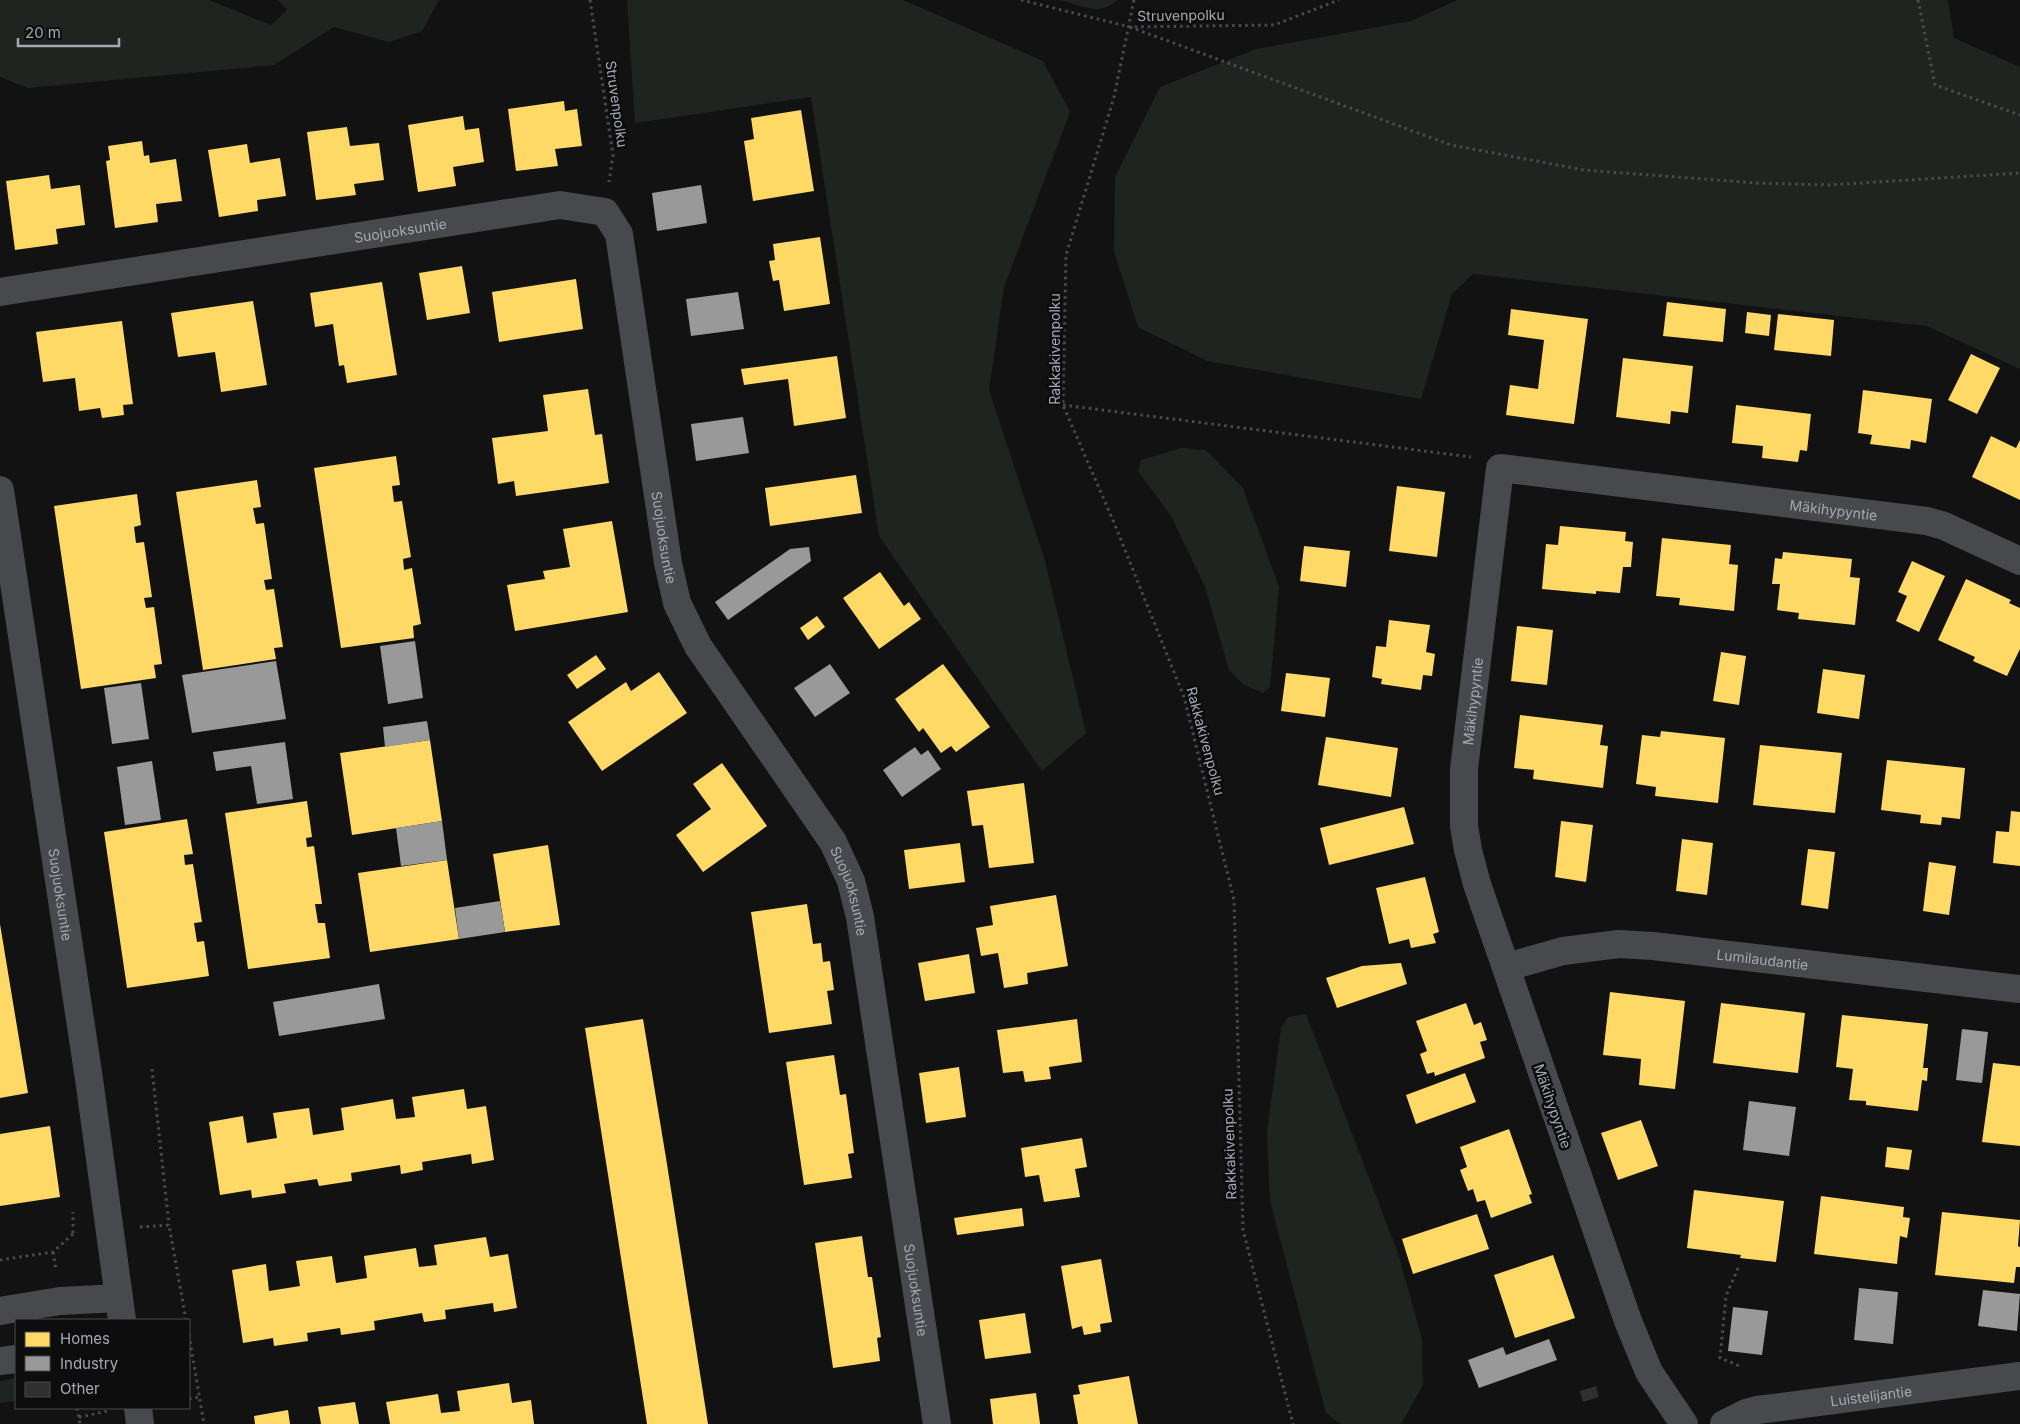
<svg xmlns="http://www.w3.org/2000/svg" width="2020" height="1424" viewBox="0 0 2020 1424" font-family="Inter,sans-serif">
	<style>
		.green { fill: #1f2420 }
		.homes { fill: #ffd966 }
		.industry { fill: #999 }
		.building { fill: #303031 }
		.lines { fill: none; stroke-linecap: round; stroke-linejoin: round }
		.path { stroke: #4a4b4e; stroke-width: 3; stroke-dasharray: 2.5 4; stroke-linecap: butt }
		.street { stroke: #48494c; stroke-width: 28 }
		.labels { text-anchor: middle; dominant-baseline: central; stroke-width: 5; stroke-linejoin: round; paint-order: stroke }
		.street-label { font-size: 14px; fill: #a5a8b2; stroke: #0d0d0e }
	</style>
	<rect width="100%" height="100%" fill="#121213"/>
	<g class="green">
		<polygon points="0,0 209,0 271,25 287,10 278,0 439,0 422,31 389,42 334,27 274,65 28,88 0,77"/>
		<polygon points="627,0 903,0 1043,61 1070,112 1004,287 989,390 1045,561 1086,733 1042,771 879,536 811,97 635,123"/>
		<path d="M1060 0H1117C1100 17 1081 5 1060 0Z"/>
		<polygon points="1457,0 1948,0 1954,38 2020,67 2020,369 1927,326 1473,274 1452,294 1421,399 1207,361 1138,327 1114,251 1115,177 1160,87 1256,49 1411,21"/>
		<polygon points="1181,448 1206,450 1243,488 1279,587 1270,687 1263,693 1244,685 1229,670 1205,587 1171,516 1138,471 1141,460"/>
		<polygon points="1306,1014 1398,1253 1422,1339 1423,1385 1401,1424 1340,1424 1326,1413 1270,1201 1267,1132 1281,1028 1288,1017"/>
		<polygon points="16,1378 16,1401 0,1403 0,1381"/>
	</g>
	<g class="homes">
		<polygon points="564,101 565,111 577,109 582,146 555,149 558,166 516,171 508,109"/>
		<polygon points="801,110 814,191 753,201 744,141 754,139 751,118"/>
		<polygon points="463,116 465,130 479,128 484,162 453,167 456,186 418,192 408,125"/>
		<polygon points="347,127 350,146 379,143 384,180 354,184 356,195 316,200 307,132"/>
		<polygon points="142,141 144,156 149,155 150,163 176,159 182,201 156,204 158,222 115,228 106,161 110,160 108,146"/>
		<polygon points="247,144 250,163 280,158 286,196 257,200 258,211 219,217 208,150"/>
		<polygon points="49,175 51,189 80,185 85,225 56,229 58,244 15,250 6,181"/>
		<polygon points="820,237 830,304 784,311 779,280 773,281 769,261 775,260 773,244"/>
		<polygon points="462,266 470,313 427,320 419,273"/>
		<polygon points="576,279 583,329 499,342 492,292"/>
		<polygon points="382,282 397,375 347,383 344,365 339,366 333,324 315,327 310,293"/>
		<polygon points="253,301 267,385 221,392 215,352 178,357 171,313"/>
		<polygon points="1667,302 1726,309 1723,342 1663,336"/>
		<polygon points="1511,309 1588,319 1574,424 1506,415 1510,385 1538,389 1544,340 1508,335"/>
		<polygon points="1747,312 1771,315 1769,336 1745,333"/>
		<polygon points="1778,314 1834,320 1831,356 1774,350"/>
		<polygon points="122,321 133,404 123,405 124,415 102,418 100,408 79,411 75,378 43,382 36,332"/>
		<polygon points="1971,354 2000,368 1977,414 1948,400"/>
		<polygon points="837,356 846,418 794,426 788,379 744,385 741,369"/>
		<polygon points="1623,358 1693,366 1688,413 1671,411 1670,424 1616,417"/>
		<polygon points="588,389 595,435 602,434 609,483 516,496 514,481 498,484 492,438 548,431 543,395"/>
		<polygon points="1863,390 1932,399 1926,443 1911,440 1910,449 1870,444 1872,435 1858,433"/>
		<polygon points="1736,405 1811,414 1807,451 1800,450 1798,462 1762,458 1763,446 1732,443"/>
		<polygon points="1991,436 2016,448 2020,440 2020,500 1972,477"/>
		<polygon points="396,456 400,485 392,486 394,502 402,501 411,557 403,559 404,570 412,568 421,624 413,626 414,638 341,648 314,468"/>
		<polygon points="856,475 862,513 770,526 765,488"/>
		<polygon points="257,480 261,507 253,508 256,524 264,523 272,579 264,580 266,590 274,589 283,647 274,648 276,659 203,670 176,492"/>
		<polygon points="1397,486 1445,492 1437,557 1389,551"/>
		<polygon points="137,494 141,525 134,527 136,543 144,542 152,597 144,598 146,608 154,607 162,664 154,665 156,678 81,689 54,506"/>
		<polygon points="612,521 628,612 515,631 507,585 545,579 543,571 570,567 563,529"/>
		<polygon points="1560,526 1626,532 1625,541 1633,542 1631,567 1623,567 1620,593 1596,591 1596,594 1542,589 1546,544 1558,545"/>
		<polygon points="1662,538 1731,545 1729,564 1738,565 1734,611 1679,605 1680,598 1656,596"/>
		<polygon points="1304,546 1350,551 1346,587 1300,581"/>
		<polygon points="1783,552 1852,559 1850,577 1860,578 1855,625 1798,619 1799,613 1777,610 1780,584 1772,584 1775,558 1782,559"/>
		<polygon points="1912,561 1945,576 1919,632 1896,621 1907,596 1898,592"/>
		<polygon points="880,572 904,606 909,602 921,619 879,649 843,598"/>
		<polygon points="1966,579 2011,600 2009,603 2020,608 2020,649 2007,676 1973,661 1975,657 1938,640"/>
		<polygon points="817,616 825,627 808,640 800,628"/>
		<polygon points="1389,620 1430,625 1426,652 1435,654 1432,676 1423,675 1421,690 1381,684 1382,679 1372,677 1376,646 1386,647"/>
		<polygon points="1517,626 1553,630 1547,685 1511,681"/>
		<polygon points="1721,652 1746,656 1739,705 1713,701"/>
		<polygon points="596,655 606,669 577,689 567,675"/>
		<polygon points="943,664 990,727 956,752 951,746 941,753 923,728 919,732 895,699"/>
		<polygon points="1823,669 1865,675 1859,719 1817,713"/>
		<polygon points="659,672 687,713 602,771 568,722 626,682 631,691"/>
		<polygon points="1286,673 1330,678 1325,717 1281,711"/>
		<polygon points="1520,715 1603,725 1600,745 1608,746 1603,788 1533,779 1534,770 1514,768"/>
		<polygon points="1661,731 1725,738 1718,803 1655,796 1656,787 1636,784 1642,735 1660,737"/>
		<polygon points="1326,737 1398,748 1391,797 1318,785"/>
		<polygon points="430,740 442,821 352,835 340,753"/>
		<polygon points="1760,745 1842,753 1835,813 1753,805"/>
		<polygon points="1887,760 1965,768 1960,819 1942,817 1941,825 1920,823 1921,815 1881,810"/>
		<polygon points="722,763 767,826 703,872 676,835 711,809 693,784"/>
		<polygon points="1024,783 1034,863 989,868 983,825 972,826 967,791"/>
		<polygon points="307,801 312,837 306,838 307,847 314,846 322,904 315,904 318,923 325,923 330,958 248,969 225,813"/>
		<polygon points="1404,807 1414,844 1329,865 1320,828"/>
		<polygon points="2011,811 2020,812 2020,866 1993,863 1996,831 2009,832"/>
		<polygon points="187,819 193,854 184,855 185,865 193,864 202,922 194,923 197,942 204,941 209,976 127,988 104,832"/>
		<polygon points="1561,821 1593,825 1586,882 1555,877"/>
		<polygon points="1682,839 1713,843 1707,895 1676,891"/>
		<polygon points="960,843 965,882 909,889 904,850"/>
		<polygon points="548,845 560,925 505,932 493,854"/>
		<polygon points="1808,849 1835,852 1828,909 1801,905"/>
		<polygon points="447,860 459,939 370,952 358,873"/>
		<polygon points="1929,862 1956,866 1949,915 1923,911"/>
		<polygon points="1425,877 1439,932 1433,934 1436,943 1411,948 1409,939 1389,944 1376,888"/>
		<polygon points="1056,895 1068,966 1027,973 1028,984 1004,988 998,953 981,956 976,928 993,925 990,906"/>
		<polygon points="807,904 813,944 821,943 823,962 830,961 834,990 827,991 832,1024 769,1033 751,912"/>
		<polygon points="0,924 28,1093 0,1098"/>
		<polygon points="969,954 975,993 925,1001 918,963"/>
		<polygon points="1401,963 1407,984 1337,1008 1326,978 1362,966"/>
		<polygon points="1610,992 1685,1001 1675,1089 1639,1085 1641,1059 1603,1055"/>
		<polygon points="1466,1003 1474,1025 1481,1022 1487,1040 1480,1042 1485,1058 1435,1076 1434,1072 1427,1074 1420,1054 1427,1051 1416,1021"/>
		<polygon points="1721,1003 1805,1013 1798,1073 1713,1063"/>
		<polygon points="1842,1015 1928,1024 1923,1068 1928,1068 1927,1081 1922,1080 1918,1111 1866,1105 1866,1101 1849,1100 1853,1069 1836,1067"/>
		<polygon points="643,1019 666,1158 708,1424 647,1424 585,1028"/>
		<polygon points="1077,1019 1082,1062 1049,1067 1051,1079 1025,1082 1023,1071 1003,1073 997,1030"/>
		<polygon points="834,1055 840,1095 846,1094 854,1153 848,1154 852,1178 804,1185 786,1062"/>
		<polygon points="1993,1063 2020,1066 2020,1146 1982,1142"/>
		<polygon points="959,1067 966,1117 926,1123 919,1073"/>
		<polygon points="1465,1073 1476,1102 1416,1124 1406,1095"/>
		<polygon points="464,1089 467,1109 486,1106 494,1160 472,1164 471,1154 422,1162 423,1170 401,1174 400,1165 351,1173 352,1181 319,1186 317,1179 284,1184 286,1193 252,1198 251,1190 220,1195 209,1122 243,1116 247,1143 277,1138 273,1113 309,1108 313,1135 344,1130 341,1108 393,1099 396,1119 415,1117 412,1097"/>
		<polygon points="1641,1120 1658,1166 1618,1180 1601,1133"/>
		<polygon points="50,1126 60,1197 0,1206 0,1134"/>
		<polygon points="1509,1129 1532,1194 1529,1195 1532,1203 1491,1218 1485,1200 1477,1202 1473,1189 1468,1191 1460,1170 1467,1167 1460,1147"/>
		<polygon points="1082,1138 1087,1167 1075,1169 1080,1197 1044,1202 1039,1175 1025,1177 1021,1148"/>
		<polygon points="1887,1147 1912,1150 1909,1170 1885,1167"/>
		<polygon points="1694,1190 1784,1201 1776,1262 1740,1258 1741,1255 1687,1248"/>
		<polygon points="1821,1196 1904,1207 1903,1217 1910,1218 1907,1238 1900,1236 1897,1264 1814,1254"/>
		<polygon points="1022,1208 1024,1226 957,1235 954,1218"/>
		<polygon points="1942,1212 2020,1220 2018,1246 2020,1247 2020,1267 2016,1267 2014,1283 1935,1275"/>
		<polygon points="1477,1214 1489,1249 1413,1274 1402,1239"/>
		<polygon points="862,1236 868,1277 872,1277 881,1337 877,1338 880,1361 833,1368 815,1243"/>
		<polygon points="486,1237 490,1257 508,1254 517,1308 494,1312 493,1303 445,1310 446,1319 424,1322 422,1313 374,1321 375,1330 341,1335 340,1328 307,1333 308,1341 274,1346 273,1338 243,1343 232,1270 266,1264 269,1291 300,1286 296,1261 332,1256 336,1283 367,1278 364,1256 416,1248 419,1267 437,1265 434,1245"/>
		<polygon points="1553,1255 1575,1318 1515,1338 1494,1275"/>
		<polygon points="1101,1259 1112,1322 1100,1324 1101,1332 1084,1335 1082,1326 1072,1329 1061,1266"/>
		<polygon points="1025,1313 1031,1353 985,1359 979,1320"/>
		<polygon points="1129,1376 1138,1424 1078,1424 1073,1395 1080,1394 1078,1385"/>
		<polygon points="509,1383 512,1403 531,1400 534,1424 390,1424 386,1402 438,1394 441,1413 460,1411 457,1391"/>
		<polygon points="1036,1393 1040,1424 993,1424 990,1399"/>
		<polygon points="355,1402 359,1424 321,1424 318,1407"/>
		<polygon points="288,1410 290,1424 255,1424 254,1416"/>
	</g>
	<g class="industry">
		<polygon points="701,185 707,223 657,231 652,193"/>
		<polygon points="738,292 744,329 691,336 686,299"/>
		<polygon points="743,417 749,453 696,461 691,424"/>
		<polygon points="809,547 811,561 728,620 715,602 790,549"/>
		<polygon points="415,641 423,698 388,704 380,646"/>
		<polygon points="276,661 286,719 192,733 182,675"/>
		<polygon points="830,664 850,693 815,717 794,688"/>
		<polygon points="141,683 149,739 112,744 104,688"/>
		<polygon points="427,721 430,740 385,747 383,727"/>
		<polygon points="285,742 293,799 257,804 251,766 216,771 213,752"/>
		<polygon points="915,747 921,755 928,750 941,769 902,797 883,770"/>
		<polygon points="152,761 161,820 125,825 117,767"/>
		<polygon points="442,821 447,860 401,866 396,828"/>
		<polygon points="500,901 505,932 459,939 455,908"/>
		<polygon points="379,984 385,1019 279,1036 273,1002"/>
		<polygon points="1962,1029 1988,1032 1982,1083 1956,1080"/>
		<polygon points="1749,1101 1796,1107 1789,1156 1743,1150"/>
		<polygon points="1859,1288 1898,1292 1893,1344 1854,1340"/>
		<polygon points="1983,1290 2020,1294 2017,1331 1978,1326"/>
		<polygon points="1733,1307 1768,1311 1762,1355 1728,1351"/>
		<polygon points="1549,1339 1557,1360 1479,1388 1468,1360 1503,1347 1506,1355"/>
	</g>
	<polygon class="building" points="1596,1386 1599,1397 1583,1402 1580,1391"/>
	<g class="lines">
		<g class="path">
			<polyline points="590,0 613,155 609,182"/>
			<polyline points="1021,0 1130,27 1274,25 1339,0"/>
			<polyline points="1134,0 1114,97 1066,255 1063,405 1115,525 1184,697 1234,900 1243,1230 1293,1424"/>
			<polyline points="1918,0 1935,85 2020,115"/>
			<polyline points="1130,27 1451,145 1584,170 1756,183 1829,185 2020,173"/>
			<polyline points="1063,405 1471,457"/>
			<polyline points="152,1069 169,1225"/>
			<polyline points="140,1227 169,1225 186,1320"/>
			<polyline points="73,1233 73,1212"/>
			<polyline points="53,1252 56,1270"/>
			<polyline points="0,1260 53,1252 74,1233"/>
			<polyline points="1738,1268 1726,1296 1720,1358 1742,1367"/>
			<polyline points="189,1335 204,1424"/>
			<polyline points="189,1399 200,1397"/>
			<polyline points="77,1408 80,1424"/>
			<polyline points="79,1417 108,1411"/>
		</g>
		<g class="street">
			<path id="s1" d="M0 292 560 205 605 212 619 234 668 563 677 603 698 646 833 842 851 881 860 917 937 1424"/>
			<path id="s2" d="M0 490 89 1079 122 1320"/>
			<path id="s3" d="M1507 967 1563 951 1619 944 1653 946 2020 989"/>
			<polyline points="0,1311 60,1301 119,1298"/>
			<polyline points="0,1361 16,1359"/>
			<polyline points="138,1408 140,1424"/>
			<path id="s4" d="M1684 1424 1649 1372 1628 1321 1477 884 1468 850 1464 826V769L1500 468 1927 521 1944 526 2020 561"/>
			<path id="s5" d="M1724 1424 1746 1413 1757 1410 2020 1376"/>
		</g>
	</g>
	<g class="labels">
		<g class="street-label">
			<text transform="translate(1181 15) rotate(-1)">Struvenpolku</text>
			<text transform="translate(617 104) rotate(82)">Struvenpolku</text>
			<text stroke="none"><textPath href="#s1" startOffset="405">Suojuoksuntie</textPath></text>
			<text transform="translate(1054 349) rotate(-90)">Rakkakivenpolku</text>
			<text stroke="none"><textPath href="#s4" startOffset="1336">Mäkihypyntie</textPath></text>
			<text stroke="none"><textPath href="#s1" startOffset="945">Suojuoksuntie</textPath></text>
			<text stroke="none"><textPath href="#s4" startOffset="765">Mäkihypyntie</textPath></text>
			<text transform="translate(1206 741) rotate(75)">Rakkakivenpolku</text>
			<text stroke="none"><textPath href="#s1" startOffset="1350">Suojuoksuntie</textPath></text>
			<text stroke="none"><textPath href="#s2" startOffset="409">Suojuoksuntie</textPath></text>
			<text stroke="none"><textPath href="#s3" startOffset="259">Lumilaudantie</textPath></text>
			<text transform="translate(1553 1106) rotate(71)">Mäkihypyntie</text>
			<text transform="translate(1229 1144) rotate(-92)">Rakkakivenpolku</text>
			<text stroke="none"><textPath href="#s1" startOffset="1755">Suojuoksuntie</textPath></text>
			<text stroke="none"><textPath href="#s5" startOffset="151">Luistelijantie</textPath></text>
		</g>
	</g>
	<rect x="15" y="1319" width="175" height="90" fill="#0d0d0e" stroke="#4a4b50"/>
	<rect x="25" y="1332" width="25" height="15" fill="#ffd966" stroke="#4a4b50"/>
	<text x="60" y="1344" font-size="15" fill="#a5a8b2">Homes</text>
	<rect x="25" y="1356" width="25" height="15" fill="#999999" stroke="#4a4b50"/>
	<text x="60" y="1369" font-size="15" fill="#a5a8b2">Industry</text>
	<rect x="25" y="1382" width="25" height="15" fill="#303031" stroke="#4a4b50"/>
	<text x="60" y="1394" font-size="15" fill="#a5a8b2">Other</text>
	<path d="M18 38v8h101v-8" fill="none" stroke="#a5a8b2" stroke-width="2.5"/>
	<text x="25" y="38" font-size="15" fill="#a5a8b2" stroke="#0d0d0e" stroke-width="4" paint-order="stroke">20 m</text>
</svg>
